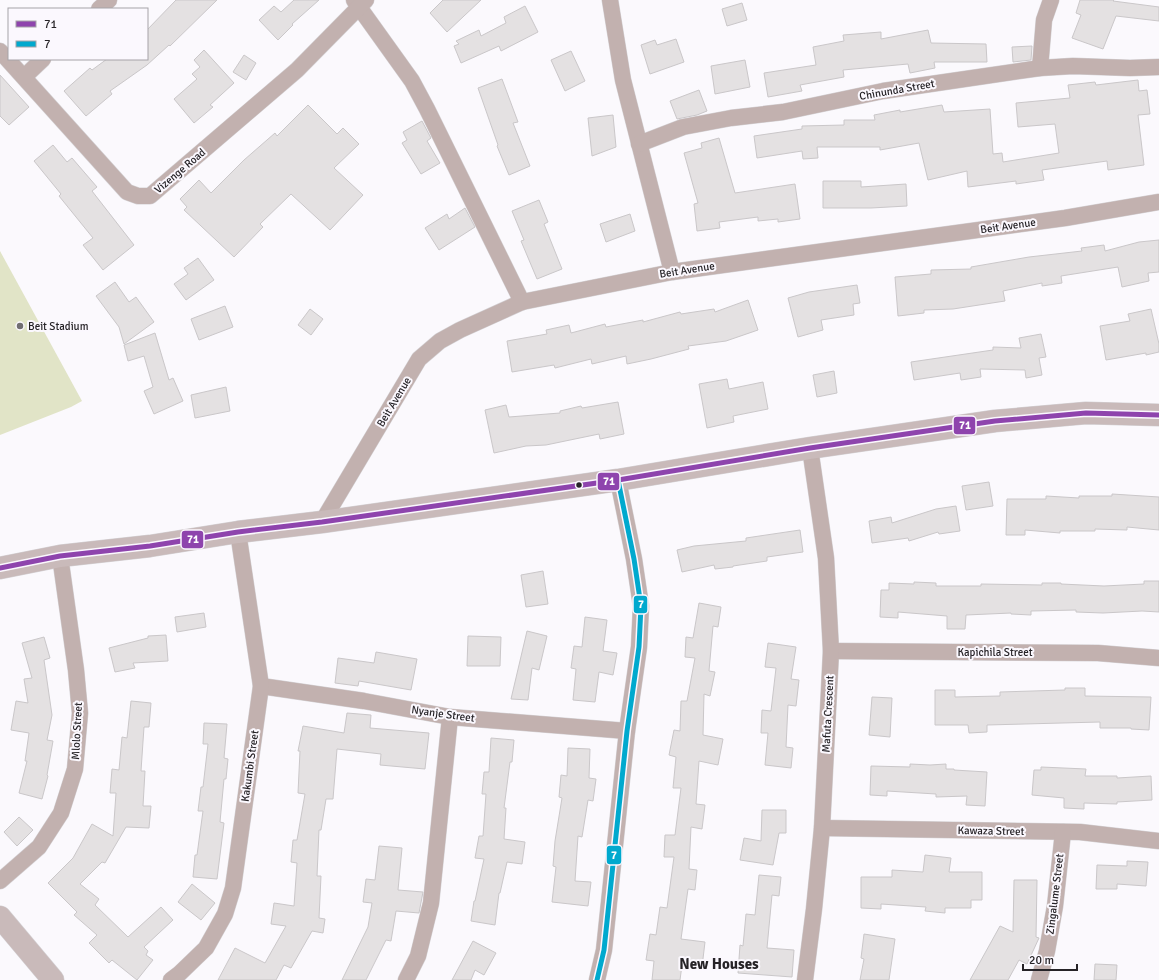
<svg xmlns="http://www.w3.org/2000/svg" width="1159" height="980" viewBox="0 0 1159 980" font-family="Signika,sans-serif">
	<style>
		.green { fill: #e1e4c7 }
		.building { fill: #e4e1e2; stroke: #cac7c9 }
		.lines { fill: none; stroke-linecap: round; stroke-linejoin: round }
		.street-casing { stroke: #d5d3d6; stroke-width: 17 }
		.secondary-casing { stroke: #d5d3d6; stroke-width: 23 }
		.street { stroke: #c2b1af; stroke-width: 16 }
		.secondary { stroke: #c9baba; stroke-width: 22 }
		.bus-1-casing { stroke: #fbf8fe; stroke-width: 8 }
		.bus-2-casing { stroke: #fbf8fe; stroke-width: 8 }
		.bus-1 { stroke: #8e44ad; stroke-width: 5 }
		.bus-2 { stroke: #00a9ce; stroke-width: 5 }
		.poi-dot { fill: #716e72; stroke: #fbf8fe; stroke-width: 1.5 }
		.bus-dot { fill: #262327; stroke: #fbf8fe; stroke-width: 1.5 }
		.labels { text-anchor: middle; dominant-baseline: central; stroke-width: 4; stroke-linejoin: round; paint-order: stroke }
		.street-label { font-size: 11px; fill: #262327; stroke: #fbf8fe }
		.poi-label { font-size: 11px; fill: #262327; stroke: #fbf8fe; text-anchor: start }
		.district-label { font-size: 15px; font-weight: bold; fill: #262327; stroke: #fbf8fe }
		.line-badge { stroke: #fbf8fe; stroke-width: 1.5 }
		.badge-label { font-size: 11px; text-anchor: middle; font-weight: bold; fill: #fff }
	</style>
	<rect width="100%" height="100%" fill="#fbf9fd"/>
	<polygon class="green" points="0,251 82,401 71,407 0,435"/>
	<g class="building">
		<polygon points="176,0 217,0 170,46 169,45 147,65 110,91 112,94 86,116 64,91 90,68 92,70 107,59 147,59 147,30"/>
		<polygon points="294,0 319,0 292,24 293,25 278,40 259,20 274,6 281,12"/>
		<polygon points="443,0 481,0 447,32 430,13"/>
		<polygon points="1080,0 1114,0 1113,1 1159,7 1159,21 1116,16 1103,49 1072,38 1081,15 1076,13"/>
		<polygon points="742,3 747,20 727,26 722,9"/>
		<polygon points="525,6 538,32 501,51 499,46 461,63 454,46 459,44 456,41 479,30 481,36 506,23 504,17"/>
		<polygon points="928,30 931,43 986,44 987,62 934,62 935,68 910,73 908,64 843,70 844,77 800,85 802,91 768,97 764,73 816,65 813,47 844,41 843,35 881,32 881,39"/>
		<polygon points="676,39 684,62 650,74 641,45 655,40 657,45"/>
		<polygon points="1032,46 1031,60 1013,62 1012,47"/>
		<polygon points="204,50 234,83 210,105 213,107 194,123 174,99 197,79 192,74 200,67 194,60"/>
		<polygon points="571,51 585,81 565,91 551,60"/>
		<polygon points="244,55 256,63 246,80 233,72"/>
		<polygon points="745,60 750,87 715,94 711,66"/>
		<polygon points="0,75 29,107 9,125 0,116"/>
		<polygon points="502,79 518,122 513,123 530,166 509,175 497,146 498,145 478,88"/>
		<polygon points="1138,80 1139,91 1147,90 1150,114 1138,115 1144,165 1108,170 1107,161 1042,170 1044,180 1016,184 1016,181 968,187 967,171 928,180 919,143 880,150 880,147 817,147 818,158 803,159 802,151 757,158 754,136 802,129 802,126 844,125 844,120 875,120 874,115 900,110 900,112 942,105 944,112 990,109 993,154 1002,153 1003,162 1059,153 1055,124 1018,127 1016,103 1070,98 1068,85 1095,82 1096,85"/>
		<polygon points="699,90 707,111 697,115 677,119 670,101"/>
		<polygon points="308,105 337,134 343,128 359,144 334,168 363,195 330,230 291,194 260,224 263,227 234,257 184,210 187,207 180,199 199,180 211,193 244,160 275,133 277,136"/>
		<polygon points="613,115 616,147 592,156 588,118"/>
		<polygon points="422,121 431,138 427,141 440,163 421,174 402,143 407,140 403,132"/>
		<polygon points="719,138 735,193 795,184 800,219 778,222 778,219 758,221 758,217 719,222 720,228 697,231 694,204 698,203 684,153 702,148 701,143"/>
		<polygon points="53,145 67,162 72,158 97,187 92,191 134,245 103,270 83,245 93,238 59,196 61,194 34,161"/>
		<polygon points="823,181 861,181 861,187 906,184 907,206 871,208 823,208"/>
		<polygon points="539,200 548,222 544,224 562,269 537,279 521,241 524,240 512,211"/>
		<polygon points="465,208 475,227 439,250 425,228 447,214 449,219"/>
		<polygon points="630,214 635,231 606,242 600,224"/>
		<polygon points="1159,240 1159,272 1148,273 1149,281 1122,287 1118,267 1061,276 1062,283 1042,286 1042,283 1003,291 1005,301 953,309 924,310 924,313 898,316 895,277 931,274 931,270 971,269 971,267 1029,257 1082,251 1081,248 1104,245 1105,251 1139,242"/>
		<polygon points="198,258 214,280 186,300 174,284 188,274 184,268"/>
		<polygon points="115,282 129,302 136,297 154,322 124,344 119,327 96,296"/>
		<polygon points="857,285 860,303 853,304 854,315 821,320 823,330 798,337 788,298 809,292"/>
		<polygon points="748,300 758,330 726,341 688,346 689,349 651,359 627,364 626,356 592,364 591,359 555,368 554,365 512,372 507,341 547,334 546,330 569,325 571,333 605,324 606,327 643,320 643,322 680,312 681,314 714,309 715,312"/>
		<polygon points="225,306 233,327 199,340 191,319"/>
		<polygon points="310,309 323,319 311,335 298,325"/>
		<polygon points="1151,309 1159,344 1159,352 1146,355 1146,353 1106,360 1100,326 1130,321 1128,314"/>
		<polygon points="155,333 169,380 173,378 183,401 154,414 144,391 153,387 144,356 128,361 124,345"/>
		<polygon points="1041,334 1046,357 1039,358 1042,375 1026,378 1025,370 980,369 981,377 961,380 960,373 914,380 911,362 993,350 993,347 1021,348 1019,338"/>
		<polygon points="834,371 837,393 817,397 813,375"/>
		<polygon points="727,379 729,389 763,382 768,409 733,416 734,422 707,428 699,384"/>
		<polygon points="226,387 230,411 195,418 191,395"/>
		<polygon points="618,402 624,434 600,439 599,434 546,445 526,446 494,453 485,410 506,405 509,417 560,413 560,411 581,406 582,408"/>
		<polygon points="989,482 993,506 966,510 962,486"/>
		<polygon points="1112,494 1159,497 1159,530 1127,527 1127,530 1095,529 1095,531 1060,531 1060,533 1025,530 1025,535 1006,535 1007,499 1046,499 1046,496 1079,498 1079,496 1112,496"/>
		<polygon points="956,506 960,531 939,534 938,532 909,541 908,538 872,543 869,521 891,517 892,523 936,509"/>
		<polygon points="800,530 803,552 767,557 767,561 733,566 733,567 715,569 714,565 682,572 677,550 694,546 746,541 746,538"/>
		<polygon points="543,571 548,604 526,607 521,575"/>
		<polygon points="1144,581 1159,581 1159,612 1142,611 1103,613 1076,612 1076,610 1031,611 1031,615 1011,614 1011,613 966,615 965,629 947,629 947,616 898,612 898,618 880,617 881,590 889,590 889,583 914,584 914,582 936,583 936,586 981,586 981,584 1042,585 1042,583 1061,583 1061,584 1104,586 1144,584"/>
		<polygon points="699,603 721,607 718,627 713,626 709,671 715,672 710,696 704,694 703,735 723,739 718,765 699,761 696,804 705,805 702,829 691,827 689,869 697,870 695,890 688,889 681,939 705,942 702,967 682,965 680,980 652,980 654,961 646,960 650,934 656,935 660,907 667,908 674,857 664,857 665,835 675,835 681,788 673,788 676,757 669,755 674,730 680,731 681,701 687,701 695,658 685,657 686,637 693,638"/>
		<polygon points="204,613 206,627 177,632 175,617"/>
		<polygon points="585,617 607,620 603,651 617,653 613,675 599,672 595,702 573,700 576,669 571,668 574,646 582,647"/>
		<polygon points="527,631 547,636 539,670 532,668 528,700 511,699"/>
		<polygon points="166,635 168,661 133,663 135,668 115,672 109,648 148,638 148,636"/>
		<polygon points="468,636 501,637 500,666 467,666"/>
		<polygon points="44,637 50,658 44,660 52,715 47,740 53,741 47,775 48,776 42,799 19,793 27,761 25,761 29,733 11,730 16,701 28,703 24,679 32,678 22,643"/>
		<polygon points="768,643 796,647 791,679 799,680 796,706 788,705 786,747 793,748 791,768 765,765 768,733 761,733 762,710 771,711 776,668 765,667"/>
		<polygon points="376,652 417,659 411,690 359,681 358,686 335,683 338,658 374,663"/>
		<polygon points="1065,688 1085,688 1085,696 1151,697 1149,730 1131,729 1131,728 1100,728 1100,722 987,725 987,732 969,733 968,725 935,725 935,690 955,690 955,697 1000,696 1000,692 1065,690"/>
		<polygon points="872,697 892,698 890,737 869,735"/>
		<polygon points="131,701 151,703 149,727 144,727 141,771 145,771 143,806 151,806 149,828 126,827 105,863 102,862 80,884 99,899 95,905 128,937 161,907 173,920 144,947 148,951 146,955 153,960 137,980 112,960 109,963 89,943 97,935 74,915 77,912 48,883 73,858 92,824 113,836 116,793 110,793 112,769 119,770 122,737 127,738"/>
		<polygon points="347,713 371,715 370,728 429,733 425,769 380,765 381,754 337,749 333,799 326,799 321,830 319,830 317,876 321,876 319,918 325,919 323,933 312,931 291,968 284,965 276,980 218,980 235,948 265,963 286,926 271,924 274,903 294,906 297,863 291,862 293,840 297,840 305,794 298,793 300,751 298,751 303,726 344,733"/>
		<polygon points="204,723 227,724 224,758 228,759 226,779 224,779 220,822 224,823 217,879 193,877 195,855 197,855 203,811 198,811 201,787 203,787 208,744 203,744"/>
		<polygon points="491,738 514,740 512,762 510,762 504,808 506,808 504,839 525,842 522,864 507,862 500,893 499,893 495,925 471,921 474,901 475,901 484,859 475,858 479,836 483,836 486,794 482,794 484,772 489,772"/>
		<polygon points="568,748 590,749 589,778 596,779 593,801 588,800 582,837 578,836 575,881 591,882 588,906 552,902 556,867 553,866 555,841 562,798 559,797 561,775 567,776"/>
		<polygon points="910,764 930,765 946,764 946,769 954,769 954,770 987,772 985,806 966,805 967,796 936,797 936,794 887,791 887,796 870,795 871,766 910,767"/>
		<polygon points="1041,767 1086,769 1085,776 1117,776 1117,778 1151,776 1152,800 1117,802 1117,804 1084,803 1084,809 1064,808 1064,798 1032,795 1034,770 1041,770"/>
		<polygon points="762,810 786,810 786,833 779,833 773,865 740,860 744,838 761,841"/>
		<polygon points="19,817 33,830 17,846 4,832"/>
		<polygon points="379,846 402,848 398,890 423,892 419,913 396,911 391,941 386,940 366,980 342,980 368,927 372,903 363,902 366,879 375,880"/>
		<polygon points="925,855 951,858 949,872 982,872 982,900 971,900 971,908 945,908 945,913 925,911 926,907 881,904 881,909 861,908 861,877 892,877 892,870 923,872"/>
		<polygon points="1127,861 1148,862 1146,886 1117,884 1117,889 1096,889 1097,865 1127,866"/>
		<polygon points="759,875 781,877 779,896 772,895 767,948 794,950 792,977 738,973 740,945 743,946 746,914 755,915"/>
		<polygon points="1014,880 1037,880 1036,937 1039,938 1027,964 1019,960 1008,980 970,980 1000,926 1013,932"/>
		<polygon points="192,884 215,903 201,920 178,902"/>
		<polygon points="864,934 895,939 889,980 860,980 864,959 861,958"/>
		<polygon points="473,941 496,953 484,975 475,970 471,980 452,980"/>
		<polygon points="1095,964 1117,965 1116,980 1094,980"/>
	</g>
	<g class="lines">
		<g class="street-casing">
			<g id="street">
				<polyline points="354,0 412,81 427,109 522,302"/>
				<polyline points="610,0 623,80 672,272"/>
				<polyline points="99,9 109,0"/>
				<polyline points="0,51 127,192 138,196 150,196 297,70 366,0"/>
				<polyline points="1040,68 1044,20 1051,0"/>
				<polyline points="24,77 43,59"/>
				<polyline points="639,144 683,127 731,118 783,112 883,91 1040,68 1073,66 1130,68 1159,67"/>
				<polyline points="322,522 419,359 440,341 460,330 522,302 672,272 1065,218 1159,202"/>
				<polyline points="831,651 1098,653 1159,658"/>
				<polyline points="261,686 364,701 450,717 627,731"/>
				<polyline points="822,828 1080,832 1159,841"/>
				<polyline points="0,881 39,847 61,813 75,769 80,713 76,670 60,556"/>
				<polyline points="171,980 179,974 206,948 225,914 233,888 261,686 238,532"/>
				<polyline points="406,980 418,956 431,903 450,717"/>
				<polyline points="597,980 604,950 627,731 639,647 641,606 634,559 618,480"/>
				<polyline points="805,980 814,909 822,828 831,651 826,558 810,448"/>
				<polyline points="1039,980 1047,951 1055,906 1063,832"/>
			</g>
		</g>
		<g class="secondary-casing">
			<g id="secondary">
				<polyline points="0,568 60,556 150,546 238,532 322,522 618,480 810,448 995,421 1086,413 1159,415"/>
				<polyline points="0,917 53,980"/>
			</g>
		</g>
		<use href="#street" class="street"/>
		<use href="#secondary" class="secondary"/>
		<g class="bus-1-casing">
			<polyline id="bus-1" points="0,568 60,556 150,546 238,532 322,522 618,480 810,448 995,421 1086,413 1159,415"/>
		</g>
		<g class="bus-2-casing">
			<polyline id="bus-2" points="597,980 604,950 627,731 639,647 641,606 634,559 618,480"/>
		</g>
		<use href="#bus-1" class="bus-1"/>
		<use href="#bus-2" class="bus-2"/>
	</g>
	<circle class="poi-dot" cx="20" cy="326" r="4"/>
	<circle class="bus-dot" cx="579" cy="485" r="3.5"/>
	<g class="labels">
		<g class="street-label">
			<text transform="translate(897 90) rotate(-10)">Chinunda Street</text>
			<text transform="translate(180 171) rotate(-40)">Vizenge Road</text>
			<text transform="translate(1008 226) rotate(-8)">Beit Avenue</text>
			<text transform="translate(687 270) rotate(-9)">Beit Avenue</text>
			<text transform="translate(394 402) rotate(-59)">Beit Avenue</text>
			<text x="995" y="652">Kapichila Street</text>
			<text transform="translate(443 714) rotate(8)">Nyanje Street</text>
			<text transform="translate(828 714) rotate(-87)">Mafuta Crescent</text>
			<text transform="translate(77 731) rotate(-87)">Mlolo Street</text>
			<text transform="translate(250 766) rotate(-82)">Kakumbi Street</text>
			<text transform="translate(991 831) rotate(1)">Kawaza Street</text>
			<text transform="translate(1055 894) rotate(-83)">Zingalume Street</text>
		</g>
		<g class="poi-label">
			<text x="28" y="326">Beit Stadium</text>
		</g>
		<g class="district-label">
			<text x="719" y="964">New Houses</text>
		</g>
	</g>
	<g class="line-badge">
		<rect x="953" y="416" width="23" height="19" rx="4" fill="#8e44ad"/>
		<rect x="597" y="472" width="23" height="19" rx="4" fill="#8e44ad"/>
		<rect x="181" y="530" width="23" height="19" rx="4" fill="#8e44ad"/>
		<rect x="633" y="595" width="15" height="19" rx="4" fill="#00a9ce"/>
		<rect x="606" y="845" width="16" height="20" rx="4" fill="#00a9ce"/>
	</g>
	<g class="badge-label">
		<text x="965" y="429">71</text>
		<text x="609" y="485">71</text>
		<text x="193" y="543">71</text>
		<text x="641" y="608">7</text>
		<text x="614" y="859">7</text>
	</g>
	<rect x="8" y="8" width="140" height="52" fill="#fbf8fe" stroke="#a6a3a8"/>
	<rect x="16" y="21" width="20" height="6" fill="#8e44ad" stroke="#a6a3a8"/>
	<text x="44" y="28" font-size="12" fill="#262327">71</text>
	<rect x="16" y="41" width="20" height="6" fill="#00a9ce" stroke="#a6a3a8"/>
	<text x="44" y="48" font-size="12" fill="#262327">7</text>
	<path d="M1023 964v6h54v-6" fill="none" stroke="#262327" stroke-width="2"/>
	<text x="1029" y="964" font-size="12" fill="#262327" stroke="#fbf8fe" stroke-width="3" paint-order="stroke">20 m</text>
</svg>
